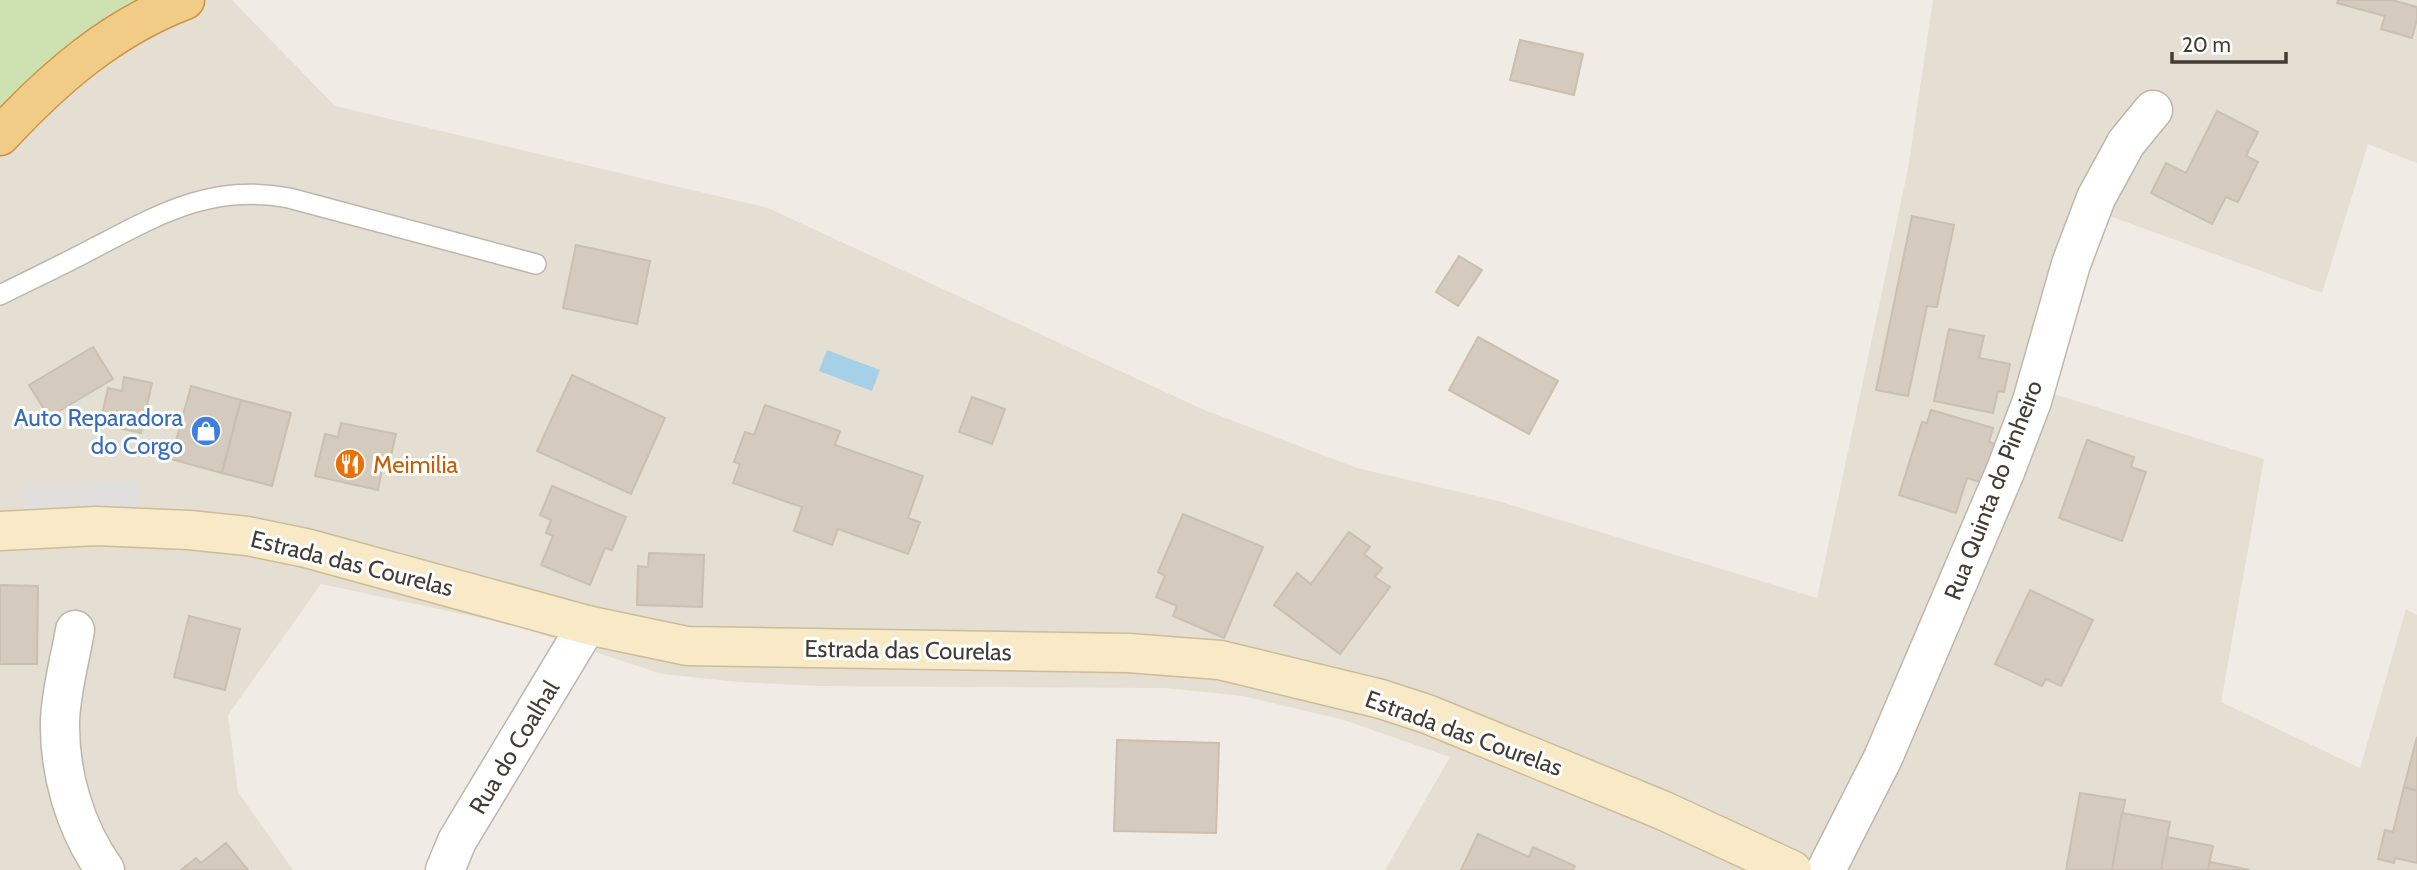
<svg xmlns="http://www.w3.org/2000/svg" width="2417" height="870" viewBox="0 0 2417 870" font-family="Cabin,sans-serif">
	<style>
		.residential { fill: #e4ded3 }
		.green { fill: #cde1b1 }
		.parking { fill: #e1dfdd }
		.water { fill: #a6d0e8 }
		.building { fill: #d4cabe; stroke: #cbbfaf; stroke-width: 2 }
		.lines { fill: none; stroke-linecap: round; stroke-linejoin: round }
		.service-casing { stroke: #beb6ab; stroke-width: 22 }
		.minor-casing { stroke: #beb6ab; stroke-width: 41 }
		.secondary-casing { stroke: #ccbc98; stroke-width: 41 }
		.trunk-casing { stroke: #cc9443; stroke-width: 41 }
		.service { stroke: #fff; stroke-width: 19 }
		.minor { stroke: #fff; stroke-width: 38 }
		.secondary { stroke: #f8eac7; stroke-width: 38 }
		.trunk { stroke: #f0cc86; stroke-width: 38 }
		.labels { text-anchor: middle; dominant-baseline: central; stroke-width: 6; stroke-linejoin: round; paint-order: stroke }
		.shop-label { font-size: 24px; fill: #366cbe; stroke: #fff; text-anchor: end }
		.food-label { font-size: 24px; fill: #c56008; stroke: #fff; text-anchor: start }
		.street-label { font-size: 24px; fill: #423c35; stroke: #fff }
	</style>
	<rect width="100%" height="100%" fill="#f0ece5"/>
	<polygon class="residential" points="0,0 232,0 335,106 768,208 1202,409 1357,468 1498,501 1817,598 1908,169 1933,0 2417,0 2417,163 2368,144 2322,293 2104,214 2054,394 2264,459 2221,702 2360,768 2406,609 2417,615 2417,870 1385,870 1450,757 1344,720 1243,696 1164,688 819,686 739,682 662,674 513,625 321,584 228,715 238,792 293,870 0,870"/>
	<path class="green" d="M0 0H135C83 27 41 68 0 110Z"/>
	<polygon class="parking" points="137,483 138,507 24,509 24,486"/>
	<polygon class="water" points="827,350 880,370 872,391 819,371"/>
	<g class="building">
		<polygon points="2338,0 2392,0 2417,7 2417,19 2412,38 2381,29 2385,16 2337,3"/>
		<polygon points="1520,40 1583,54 1574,95 1510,80"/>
		<polygon points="2217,111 2258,132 2246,156 2258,162 2238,202 2226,197 2212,224 2151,193 2166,163 2186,173"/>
		<polygon points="1912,216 1954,225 1937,307 1927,306 1908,396 1876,390"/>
		<polygon points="576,245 650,261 637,324 563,308"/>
		<polygon points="1459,256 1482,270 1458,306 1436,292"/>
		<polygon points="1949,329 1984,336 1979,358 2010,364 2004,392 1998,391 1993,413 1934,401"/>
		<polygon points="1478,337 1558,381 1529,434 1449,390"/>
		<polygon points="93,347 113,379 49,417 29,385"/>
		<polygon points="572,375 665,418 631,494 537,451"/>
		<polygon points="124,377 152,383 141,433 100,424 108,388 122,391"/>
		<polygon points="191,386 241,400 222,473 171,459"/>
		<polygon points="972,397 1005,409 992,444 959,432"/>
		<polygon points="241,400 291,413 272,486 222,473"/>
		<polygon points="765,405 840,431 835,445 923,476 908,518 920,522 908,554 838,529 832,545 794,531 802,507 733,483 740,464 734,462 745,432 754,435"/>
		<polygon points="1931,410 1993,428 1989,442 1995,444 1983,483 1967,478 1956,513 1899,495 1922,422 1927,423"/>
		<polygon points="341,423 396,434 390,460 384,459 378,490 315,476 325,434 338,437"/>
		<polygon points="2087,440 2134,457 2131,467 2146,472 2122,541 2059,518"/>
		<polygon points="552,486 626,517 612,550 605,548 590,585 541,565 553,536 546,533 551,520 540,515"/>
		<polygon points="1183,514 1263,547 1224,638 1173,616 1177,606 1156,597 1165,576 1158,572"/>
		<polygon points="1349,532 1370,547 1364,554 1382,568 1375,577 1390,587 1340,654 1274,605 1297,573 1311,584"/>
		<polygon points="649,553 704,555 702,607 637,605 638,566 648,567"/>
		<polygon points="0,585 38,586 37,664 0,664"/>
		<polygon points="2030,590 2093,620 2061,686 2046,679 2042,686 1995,664"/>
		<polygon points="189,616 240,629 225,690 174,677"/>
		<polygon points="2417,737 2417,791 2404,787"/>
		<polygon points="1117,740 1219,743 1216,833 1114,831"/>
		<polygon points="2404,787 2417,791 2417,863 2395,858 2394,863 2378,859 2385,830 2393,832"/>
		<polygon points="2080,793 2125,800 2112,870 2066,870"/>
		<polygon points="2122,813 2170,822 2161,870 2112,870"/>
		<polygon points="1478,834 1529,857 1533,847 1575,866 1573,870 1461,870"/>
		<polygon points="2167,837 2213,846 2208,870 2161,870"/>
		<polygon points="226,843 248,870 181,870 196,858 201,863"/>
		<polygon points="2210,862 2250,870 2208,870"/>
	</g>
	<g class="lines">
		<g class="service-casing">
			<path id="service" d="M0 295C32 279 64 264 96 247 161 213 214 183 289 198L536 264"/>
		</g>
		<g class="minor-casing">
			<g id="minor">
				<path d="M75 630C70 660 61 691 60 721 59 773 75 828 105 870"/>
				<polyline points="445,870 457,841 587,625"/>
				<polyline points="1826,870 1883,758 2005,472 2032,401 2071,264 2096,198 2126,143 2153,110"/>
			</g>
		</g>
		<g class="secondary-casing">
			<polyline id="secondary" points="0,531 96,526 189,530 247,536 306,548 587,625 687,646 1128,653 1220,660 1381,699 1427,714 1662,810 1792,870"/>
		</g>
		<g class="trunk-casing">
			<path id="trunk" d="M0 136C53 79 111 28 185 0"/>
		</g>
		<use href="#service" class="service"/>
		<use href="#minor" class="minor"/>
		<use href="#secondary" class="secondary"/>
		<use href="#trunk" class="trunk"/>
	</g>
	<defs>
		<g id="shop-disc" transform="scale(1.575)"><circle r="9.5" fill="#3f7fe0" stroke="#fff"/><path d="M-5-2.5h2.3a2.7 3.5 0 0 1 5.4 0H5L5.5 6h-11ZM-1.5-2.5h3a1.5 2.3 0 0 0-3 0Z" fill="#fff"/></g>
		<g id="restaurant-disc" transform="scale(1.575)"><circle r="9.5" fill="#e8710a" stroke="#fff"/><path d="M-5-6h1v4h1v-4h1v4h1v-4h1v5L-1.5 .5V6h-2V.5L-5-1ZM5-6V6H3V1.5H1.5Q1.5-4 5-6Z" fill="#fff"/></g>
	</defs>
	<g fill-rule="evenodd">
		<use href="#shop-disc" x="206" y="431"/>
		<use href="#restaurant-disc" x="350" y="464"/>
	</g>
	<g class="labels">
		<g class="shop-label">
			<text x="183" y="417">Auto Reparadora<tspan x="183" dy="28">do Corgo</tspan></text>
		</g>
		<g class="food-label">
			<text x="373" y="464">Meimilia</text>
		</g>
		<g class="street-label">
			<text transform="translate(1993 490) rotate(-69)">Rua Quinta do Pinheiro</text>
			<text transform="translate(352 563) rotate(14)">Estrada das Courelas</text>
			<text transform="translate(908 650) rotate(1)">Estrada das Courelas</text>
			<text transform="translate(1464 733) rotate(20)">Estrada das Courelas</text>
			<text transform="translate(514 747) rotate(-59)">Rua do Coalhal</text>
		</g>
	</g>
	<path d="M2172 52v10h114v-10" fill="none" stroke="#423c35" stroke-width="3.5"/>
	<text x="2182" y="52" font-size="21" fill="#423c35" stroke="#ffffff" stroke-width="5" paint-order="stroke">20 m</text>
</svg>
